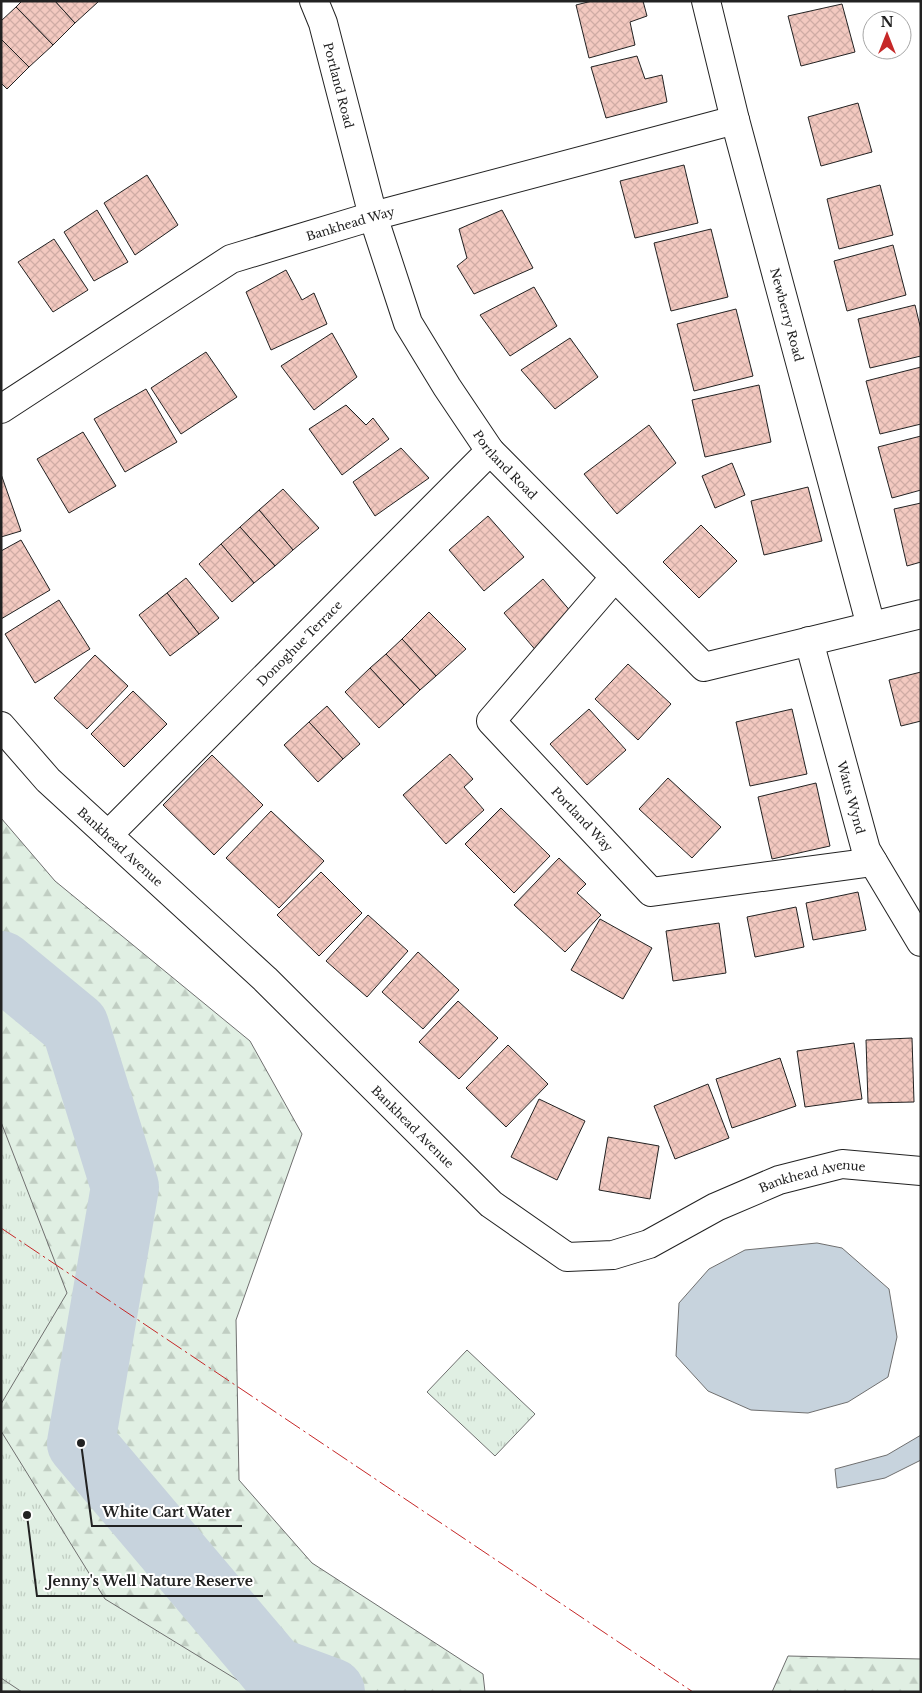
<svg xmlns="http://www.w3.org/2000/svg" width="922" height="1693" viewBox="0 0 922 1693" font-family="'Libre Baskerville',serif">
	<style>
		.forest { fill: url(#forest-firs); stroke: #6f6f6f }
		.park { fill: url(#park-tufts); stroke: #6f6f6f }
		.water { fill: #c7d3dd; stroke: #6f6f6f }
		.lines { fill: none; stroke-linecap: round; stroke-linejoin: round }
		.river { stroke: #c7d3dd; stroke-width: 68 }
		.building { fill: url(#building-cross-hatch); stroke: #222 }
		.minor-casing { stroke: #222; stroke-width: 30 }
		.minor { stroke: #fff; stroke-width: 28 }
		.power { stroke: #c62828; stroke-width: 1; stroke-dasharray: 18 4 2.5 4; stroke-linecap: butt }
		.labels { text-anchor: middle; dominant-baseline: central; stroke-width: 4; stroke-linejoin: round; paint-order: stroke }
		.street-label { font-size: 12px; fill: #222; stroke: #fff }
		.leader { fill: none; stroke: #222; stroke-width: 2 }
		.callout-dot { fill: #222; stroke: #fff; stroke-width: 2 }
		.callout-label { font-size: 14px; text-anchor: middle; font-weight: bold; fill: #222; stroke: #fff; stroke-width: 4; stroke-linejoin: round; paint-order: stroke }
	</style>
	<defs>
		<pattern id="forest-firs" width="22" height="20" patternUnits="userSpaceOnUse" patternTransform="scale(1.25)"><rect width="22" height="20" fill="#e0efe3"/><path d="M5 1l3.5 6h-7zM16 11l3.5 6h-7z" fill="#c0cdc2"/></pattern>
		<pattern id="park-tufts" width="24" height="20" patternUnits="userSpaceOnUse" patternTransform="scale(1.25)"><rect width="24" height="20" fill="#e0efe3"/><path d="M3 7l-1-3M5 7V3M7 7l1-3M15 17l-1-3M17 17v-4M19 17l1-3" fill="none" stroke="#c0cdc2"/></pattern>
		<pattern id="building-cross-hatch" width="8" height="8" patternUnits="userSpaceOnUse" patternTransform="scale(1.25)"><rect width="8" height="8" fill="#f3c9c0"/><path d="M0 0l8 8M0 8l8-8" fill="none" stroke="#d0aca5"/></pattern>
	</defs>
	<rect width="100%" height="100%" fill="#fff"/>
	<g class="forest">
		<polygon points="1,818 55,881 250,1041 302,1134 236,1320 239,1480 312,1563 483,1674 485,1692 1,1691"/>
		<polygon points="788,1656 921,1659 921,1692 772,1692"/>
	</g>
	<g class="park">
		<polygon points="1,1122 67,1293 1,1404"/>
		<polygon points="467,1350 535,1414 495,1456 427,1392"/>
		<polygon points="1,1431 105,1599 257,1692 22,1692 1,1678"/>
	</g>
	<g class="water">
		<polygon points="817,1243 842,1248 889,1289 897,1337 888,1377 848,1402 808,1413 751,1410 708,1391 676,1356 679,1303 709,1269 745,1250"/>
		<polygon points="921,1435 921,1460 885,1478 837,1488 835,1469 887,1455"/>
	</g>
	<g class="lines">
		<polyline class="river" points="1,965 75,1026 125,1187 81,1443 274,1671 331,1692"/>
	</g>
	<g class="building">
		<polygon points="22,1 55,1 75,23 53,45 16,7"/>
		<polygon points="55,1 97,1 98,2 75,23"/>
		<polygon points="592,1 643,1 647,16 630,22 635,45 589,58 576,5"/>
		<polygon points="842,4 855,52 801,66 788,16"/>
		<polygon points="16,7 53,45 29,67 1,39 1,21"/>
		<polygon points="1,39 29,67 7,89 1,83"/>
		<polygon points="637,56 645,79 662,75 667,102 606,118 591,67"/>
		<polygon points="858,103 872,152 821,166 808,117"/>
		<polygon points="684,165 698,223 635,238 620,181"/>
		<polygon points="147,175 178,225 135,255 104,203"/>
		<polygon points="880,185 893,235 839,249 827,199"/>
		<polygon points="97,210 128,262 94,281 64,232"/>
		<polygon points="502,210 533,268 474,294 457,266 467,258 459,229"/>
		<polygon points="711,229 728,297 671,311 654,243"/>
		<polygon points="54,239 88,290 53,312 18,262"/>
		<polygon points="893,245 906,295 847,311 834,261"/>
		<polygon points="286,270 302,300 314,293 327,324 271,350 246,292"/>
		<polygon points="534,287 557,326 510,356 480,315"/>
		<polygon points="915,305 921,330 921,356 870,368 858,319"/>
		<polygon points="736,309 753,376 694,391 677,324"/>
		<polygon points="332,333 357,377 314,410 281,366"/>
		<polygon points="570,338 598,377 555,409 521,370"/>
		<polygon points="206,352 237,397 181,434 151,388"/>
		<polygon points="921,367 921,424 880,434 866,381"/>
		<polygon points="759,385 771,442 705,457 692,400"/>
		<polygon points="146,389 177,442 125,472 94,419"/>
		<polygon points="346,405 366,425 373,418 389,439 342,475 309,429"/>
		<polygon points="649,425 676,463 617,514 584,474"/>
		<polygon points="83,432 116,486 69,513 37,459"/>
		<polygon points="921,436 921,490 892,498 878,447"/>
		<polygon points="401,448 429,478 375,516 353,482"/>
		<polygon points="732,463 745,495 715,508 702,476"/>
		<polygon points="1,474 21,531 1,537"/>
		<polygon points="808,487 822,541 764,555 751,501"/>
		<polygon points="283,489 319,528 293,550 259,510"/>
		<polygon points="921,503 921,562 907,566 894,509"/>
		<polygon points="259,510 293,550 275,566 240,527"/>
		<polygon points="488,516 524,557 484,591 449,550"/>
		<polygon points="701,525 737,561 699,598 663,562"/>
		<polygon points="240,527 275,566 254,583 221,544"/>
		<polygon points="21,540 50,590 1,619 1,551"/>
		<polygon points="221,544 254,583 232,602 199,564"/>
		<polygon points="186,578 219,618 199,634 167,593"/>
		<polygon points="543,579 578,620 538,653 504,613"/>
		<polygon points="167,593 199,634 170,656 139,615"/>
		<polygon points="59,600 90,649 35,683 5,634"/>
		<polygon points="429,612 466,649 436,676 402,639"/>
		<polygon points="402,639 436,676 420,690 386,654"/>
		<polygon points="386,654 420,690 404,705 370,668"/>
		<polygon points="95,655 128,686 87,729 54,698"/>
		<polygon points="628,664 671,704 638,740 595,699"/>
		<polygon points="370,668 404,705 379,728 345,692"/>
		<polygon points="921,672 921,721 901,726 889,680"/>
		<polygon points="133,691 167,724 124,767 91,734"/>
		<polygon points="327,706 360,744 343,759 309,722"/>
		<polygon points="589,709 626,750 587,785 550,744"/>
		<polygon points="792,709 807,774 750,786 736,722"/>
		<polygon points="309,722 343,759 318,782 284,745"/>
		<polygon points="450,754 473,779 464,787 484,810 446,844 403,795"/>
		<polygon points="212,755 263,805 214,855 163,805"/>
		<polygon points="668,778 721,827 692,858 639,809"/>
		<polygon points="816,783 830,846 772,859 758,797"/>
		<polygon points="501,808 550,856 514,893 465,844"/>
		<polygon points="271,811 324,861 279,908 226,858"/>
		<polygon points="559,858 586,884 577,893 601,915 565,952 514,905"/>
		<polygon points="321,872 362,913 319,956 277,915"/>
		<polygon points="858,892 866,930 813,940 806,903"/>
		<polygon points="796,907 804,947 755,957 747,917"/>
		<polygon points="368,915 408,951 367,997 326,961"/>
		<polygon points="600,919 652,948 623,999 571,970"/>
		<polygon points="719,923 726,973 673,981 666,931"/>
		<polygon points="418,952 459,990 423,1029 382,992"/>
		<polygon points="458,1001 498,1038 459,1079 419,1042"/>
		<polygon points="912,1038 914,1102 868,1103 866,1040"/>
		<polygon points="854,1043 862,1099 805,1107 797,1051"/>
		<polygon points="508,1045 548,1084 506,1127 466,1088"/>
		<polygon points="780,1058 796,1106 732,1128 716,1079"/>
		<polygon points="708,1084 729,1138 675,1159 654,1106"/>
		<polygon points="539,1099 585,1121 557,1180 511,1157"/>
		<polygon points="608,1137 659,1146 650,1199 599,1190"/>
	</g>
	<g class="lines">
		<g class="minor-casing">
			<g id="minor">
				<path id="s1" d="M314 1 323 23 373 216 408 323 447 387 490 451 704 667 921 614"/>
				<path id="s2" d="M706 1 735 120 871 626"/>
				<path id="s3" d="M1 409 231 259 373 216 735 120"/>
				<path id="s4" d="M615 577 491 721 651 892 873 862"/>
				<path id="s5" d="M809 641 866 850 921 942"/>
				<path id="s6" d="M1 726 48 780 265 979 491 1204 567 1257 613 1255 649 1244 716 1207 779 1180 842 1164 921 1171"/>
				<path id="s7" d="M108 835 490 451"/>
			</g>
		</g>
		<use href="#minor" class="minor"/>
		<polyline class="power" points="1,1228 693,1692"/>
	</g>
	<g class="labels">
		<g class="street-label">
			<text stroke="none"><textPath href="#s1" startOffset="88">Portland Road</textPath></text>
			<text stroke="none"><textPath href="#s3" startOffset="399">Bankhead Way</textPath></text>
			<text stroke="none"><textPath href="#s2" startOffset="324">Newberry Road</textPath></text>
			<text stroke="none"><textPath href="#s1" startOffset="508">Portland Road</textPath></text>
			<text stroke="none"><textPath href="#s7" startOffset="271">Donoghue Terrace</textPath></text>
			<text stroke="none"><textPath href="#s5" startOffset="162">Watts Wynd</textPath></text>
			<text stroke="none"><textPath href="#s4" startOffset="324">Portland Way</textPath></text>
			<text stroke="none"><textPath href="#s6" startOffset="170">Bankhead Avenue</textPath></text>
			<text stroke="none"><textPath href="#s6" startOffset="575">Bankhead Avenue</textPath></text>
			<text stroke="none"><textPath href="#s6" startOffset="1040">Bankhead Avenue</textPath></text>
		</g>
	</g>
	<path class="leader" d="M81 1443L92 1526H242M27 1515L37 1596H263"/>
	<g class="callout-dot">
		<circle cx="81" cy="1443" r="5"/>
		<circle cx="27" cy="1515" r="5"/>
	</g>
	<g class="callout-label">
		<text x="167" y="1517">White Cart Water</text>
		<text x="150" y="1586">Jenny's Well Nature Reserve</text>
	</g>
	<rect width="922" height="1693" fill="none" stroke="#222222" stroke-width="5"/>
	<g transform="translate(887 35)"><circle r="24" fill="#ffffff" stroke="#a7a7a7"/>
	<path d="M0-4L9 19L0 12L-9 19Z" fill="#c62828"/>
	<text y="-8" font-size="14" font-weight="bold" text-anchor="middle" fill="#222222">N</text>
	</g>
</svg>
